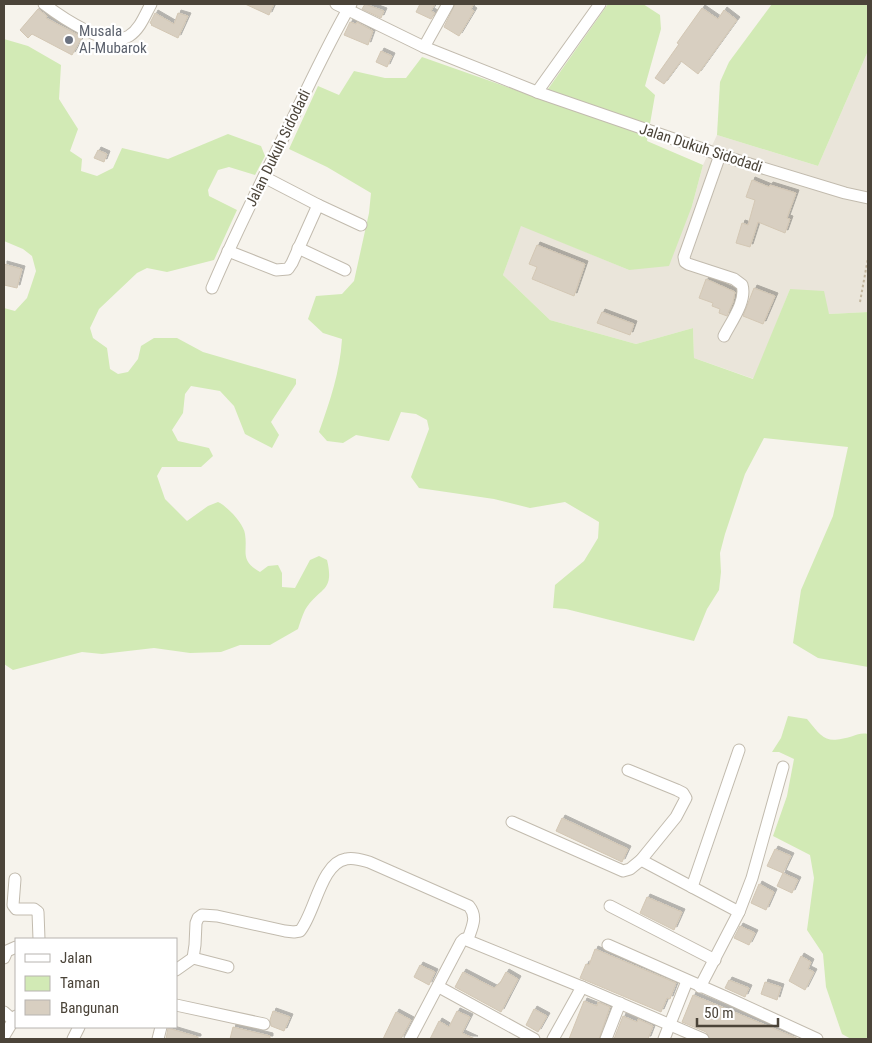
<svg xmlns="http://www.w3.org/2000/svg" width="872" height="1043" viewBox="0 0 872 1043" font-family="'Roboto Condensed',sans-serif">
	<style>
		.residential { fill: #eae5da }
		.green { fill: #d2eab5 }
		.building { fill: #d8cfc1; stroke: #d3c7b4; filter: url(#shadow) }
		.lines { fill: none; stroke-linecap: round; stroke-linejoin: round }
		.minor-casing { stroke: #c2bbae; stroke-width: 13 }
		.path { stroke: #c4b79f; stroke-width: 2; stroke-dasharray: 2.5 2.5; stroke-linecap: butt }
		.minor { stroke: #fff; stroke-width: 11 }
		.worship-dot { fill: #6b7280; stroke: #fff; stroke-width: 2 }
		.labels { text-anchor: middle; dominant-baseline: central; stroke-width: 4.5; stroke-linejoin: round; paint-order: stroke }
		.worship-label { font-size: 15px; fill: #5b616d; stroke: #fff; text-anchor: start }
		.street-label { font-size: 15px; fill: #4b4439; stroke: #fff }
	</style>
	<defs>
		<filter id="shadow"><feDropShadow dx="3" dy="-3" stdDeviation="0" flood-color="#0004"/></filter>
	</defs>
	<rect width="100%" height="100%" fill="#f6f3ec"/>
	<polygon class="residential" points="868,51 868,312 829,314 790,289 754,379 694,358 693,328 636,344 550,320 503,275 521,225 629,270 692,206 703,165 717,135 818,166"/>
	<g class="green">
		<path d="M608 4H643L660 15 661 29 645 86 655 95 647 141 703 165 692 206 669 266 629 270 521 226 503 275 550 320 636 344 693 328 694 358 753 379 790 289 824 291 829 314 868 312V667L818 658 793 643 801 590 833 516 848 447 764 438 745 474 725 534 720 553 721 572 719 590 707 609 694 641 566 609 553 608 555 585 584 561 598 538 599 522 565 502 530 508 494 499 419 488 411 477 429 429 427 420 416 414 401 412 389 441 356 435 343 443 327 441 319 432C330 401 340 372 342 339L323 333 308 319 316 296 342 294 354 281 369 213 371 193 327 167 289 149 318 86 339 95 354 71 385 78H406L422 57 541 99Z"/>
		<polygon points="772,4 868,4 868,51 818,166 717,135 720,82 729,62"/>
		<path d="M4 39 28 46 61 65 59 99 78 129 70 151 82 159 81 171 97 176 113 168 122 148 168 159 228 134 261 146 265 156 255 175 229 167 218 170 208 190 209 196 237 210 214 260 167 272 147 268 137 273 99 309 90 328 93 338 107 348 110 369 118 374 128 372 138 359 141 346 154 338H177L203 352 296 379V384L271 422 279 435 272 448 245 434 234 406 220 391 191 386 185 394 183 413 172 430 178 441 209 448 213 456 201 467H162L157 476 165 499 187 521 208 506 218 502C227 506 244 524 245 534 248 552 239 560 260 572L268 566 278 565 282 573V587L295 588 310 560 319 556 327 560C335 593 319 587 305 610 302 616 300 623 298 629L270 645H240L221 652 190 653 154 648 102 654 82 652 13 670 4 664V308L15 311 27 298 36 271 32 256 23 249 4 241Z"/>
		<path d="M788 716 807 719C824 740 826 744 853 736 858 734 862 733 868 734V1039H851L842 1034 826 987 823 954 807 930 814 878 810 855 773 836 787 796 794 759 779 752H772L781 738Z"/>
	</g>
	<g class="building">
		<polygon points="245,4 274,4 269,15"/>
		<polygon points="365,4 384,11 381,18 362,9"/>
		<polygon points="420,4 435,4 431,11 435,13 431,19 416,12"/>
		<polygon points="455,4 474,4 471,9 474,11 459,36 444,27"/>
		<polygon points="702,8 718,19 724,10 737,20 698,74 681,61 664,84 655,78 679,44 677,43"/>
		<polygon points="38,9 47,16 46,18 82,37 72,55 32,34 28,38 20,30"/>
		<polygon points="155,13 174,24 178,13 188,16 178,38 151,25 152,24 150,23"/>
		<polygon points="350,22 356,24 357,22 373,31 368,45 344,35"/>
		<polygon points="381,51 392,56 387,67 376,62"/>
		<polygon points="98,150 107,154 104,162 94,158"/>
		<polygon points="752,180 769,187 770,185 796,193 787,218 790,219 785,233 758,222 750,247 736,243 742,223 748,225 755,200 746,197"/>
		<polygon points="537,245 585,264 574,296 532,279 537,267 529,264"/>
		<polygon points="4,264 22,269 17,288 4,285"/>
		<polygon points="706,279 735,292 733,302 727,316 719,313 720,309 712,306 713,303 699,298"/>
		<polygon points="754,288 775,296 763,324 743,316"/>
		<polygon points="602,312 634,324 630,335 597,323"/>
		<polygon points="562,818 628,849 622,862 556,831"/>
		<polygon points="775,849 791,856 783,873 767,866"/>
		<polygon points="783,873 798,880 792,893 777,886"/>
		<polygon points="759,884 774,892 766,910 751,903"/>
		<polygon points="647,897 682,912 674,930 640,913"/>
		<polygon points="740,926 755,933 749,945 734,938"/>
		<polygon points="595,949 676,983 670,999 667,998 661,1012 580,978 586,964 589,965"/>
		<polygon points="801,956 811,962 808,969 814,972 805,990 789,981"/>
		<polygon points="420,965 435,972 429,985 414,977"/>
		<polygon points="463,972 494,988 500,983 506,972 518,979 501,1012 455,987"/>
		<polygon points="729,980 749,988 745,997 725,988"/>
		<polygon points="765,982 781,987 777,1000 761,994"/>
		<polygon points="693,995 775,1029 799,1039 710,1039 706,1032 682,1022"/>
		<polygon points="584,1001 597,1006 598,1002 610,1007 599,1039 569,1039"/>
		<polygon points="534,1009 547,1016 538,1032 526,1025"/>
		<polygon points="273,1011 290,1017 284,1031 271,1026 270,1020"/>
		<polygon points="457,1011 470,1017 462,1033 475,1039 430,1039 439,1021 449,1027"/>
		<polygon points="396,1012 411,1020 401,1039 383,1039"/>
		<polygon points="623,1016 637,1022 638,1019 653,1026 648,1039 614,1039"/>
		<polygon points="233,1027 270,1036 270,1039 230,1039"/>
		<polygon points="168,1028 198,1037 198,1039 166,1039"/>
	</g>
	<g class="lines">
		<g class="minor-casing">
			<g id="minor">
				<path d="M44 4C61 17 107 49 129 36 140 29 145 15 151 4"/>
				<polyline points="336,4 424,47 537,92 720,155 845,193 868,198"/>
				<polyline points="424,47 448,4"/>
				<polyline points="537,92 600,4"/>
				<path d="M720 155 684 257 685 262 688 264 734 279 742 285C747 301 731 322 724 336"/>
				<polyline points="264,177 318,205"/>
				<polyline points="298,248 345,270"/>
				<polyline points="228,251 276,270 288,269 292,263 318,205 361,225"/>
				<path d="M212 288C234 236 259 186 284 136 306 92 326 47 351 4"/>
				<polyline points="628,770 677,790 683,793 686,798 676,817 641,860 739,912"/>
				<polyline points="512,822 623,871 630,869 641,860"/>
				<polyline points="15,879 13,905 16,909 34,909 38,912 39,939"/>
				<polyline points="692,887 739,750"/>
				<polyline points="610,906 715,960"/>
				<polyline points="608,945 730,999 817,1039"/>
				<polyline points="4,958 7,951 16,947"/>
				<polyline points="193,958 228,967"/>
				<path d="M176 970 193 958 195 945 196 923 198 918 202 915 217 916 285 931 294 932 300 931C315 913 321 863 346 859 354 857 362 860 369 862L469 906C478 917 472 927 468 939"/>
				<polyline points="439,987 534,1039"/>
				<polyline points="700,987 739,912 752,878 783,767"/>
				<polyline points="176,1005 264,1024"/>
				<polyline points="4,1012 14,1021"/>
				<polyline points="4,1036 16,1016"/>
				<polyline points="73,1039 79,1027"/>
				<polyline points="158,1039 161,1027"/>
				<polyline points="410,1039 461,942 464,939 582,987 703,1039"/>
				<polyline points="553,1039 582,987"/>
				<polyline points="606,1039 620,1003"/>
				<polyline points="664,1039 687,981"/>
			</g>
		</g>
		<polyline class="path" points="860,302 868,258"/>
		<use href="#minor" class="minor"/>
	</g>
	<circle class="worship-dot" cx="69" cy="40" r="5"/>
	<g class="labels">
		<g class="worship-label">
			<text x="79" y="31">Musala<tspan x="79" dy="17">Al-Mubarok</tspan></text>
		</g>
		<g class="street-label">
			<text transform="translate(278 148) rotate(-64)">Jalan Dukuh Sidodadi</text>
			<text transform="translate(701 148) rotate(18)">Jalan Dukuh Sidodadi</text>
		</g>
	</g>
	<rect width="872" height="1043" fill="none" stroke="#4b4439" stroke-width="10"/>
	<rect x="15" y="938" width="162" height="90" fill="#ffffff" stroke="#b7b4b0"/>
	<rect x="25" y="954" width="25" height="8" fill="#ffffff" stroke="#b7b4b0"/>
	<text x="60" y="963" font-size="15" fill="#4b4439">Jalan</text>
	<rect x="25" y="976" width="25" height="15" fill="#d2eab5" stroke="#b7b4b0"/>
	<text x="60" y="988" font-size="15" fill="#4b4439">Taman</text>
	<rect x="25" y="1000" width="25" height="15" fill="#d8cfc1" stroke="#b7b4b0"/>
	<text x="60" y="1013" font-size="15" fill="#4b4439">Bangunan</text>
	<path d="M697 1018v8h81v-8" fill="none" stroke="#4b4439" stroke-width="2.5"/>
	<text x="704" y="1018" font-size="15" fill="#4b4439" stroke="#ffffff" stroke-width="4" paint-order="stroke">50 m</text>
</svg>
